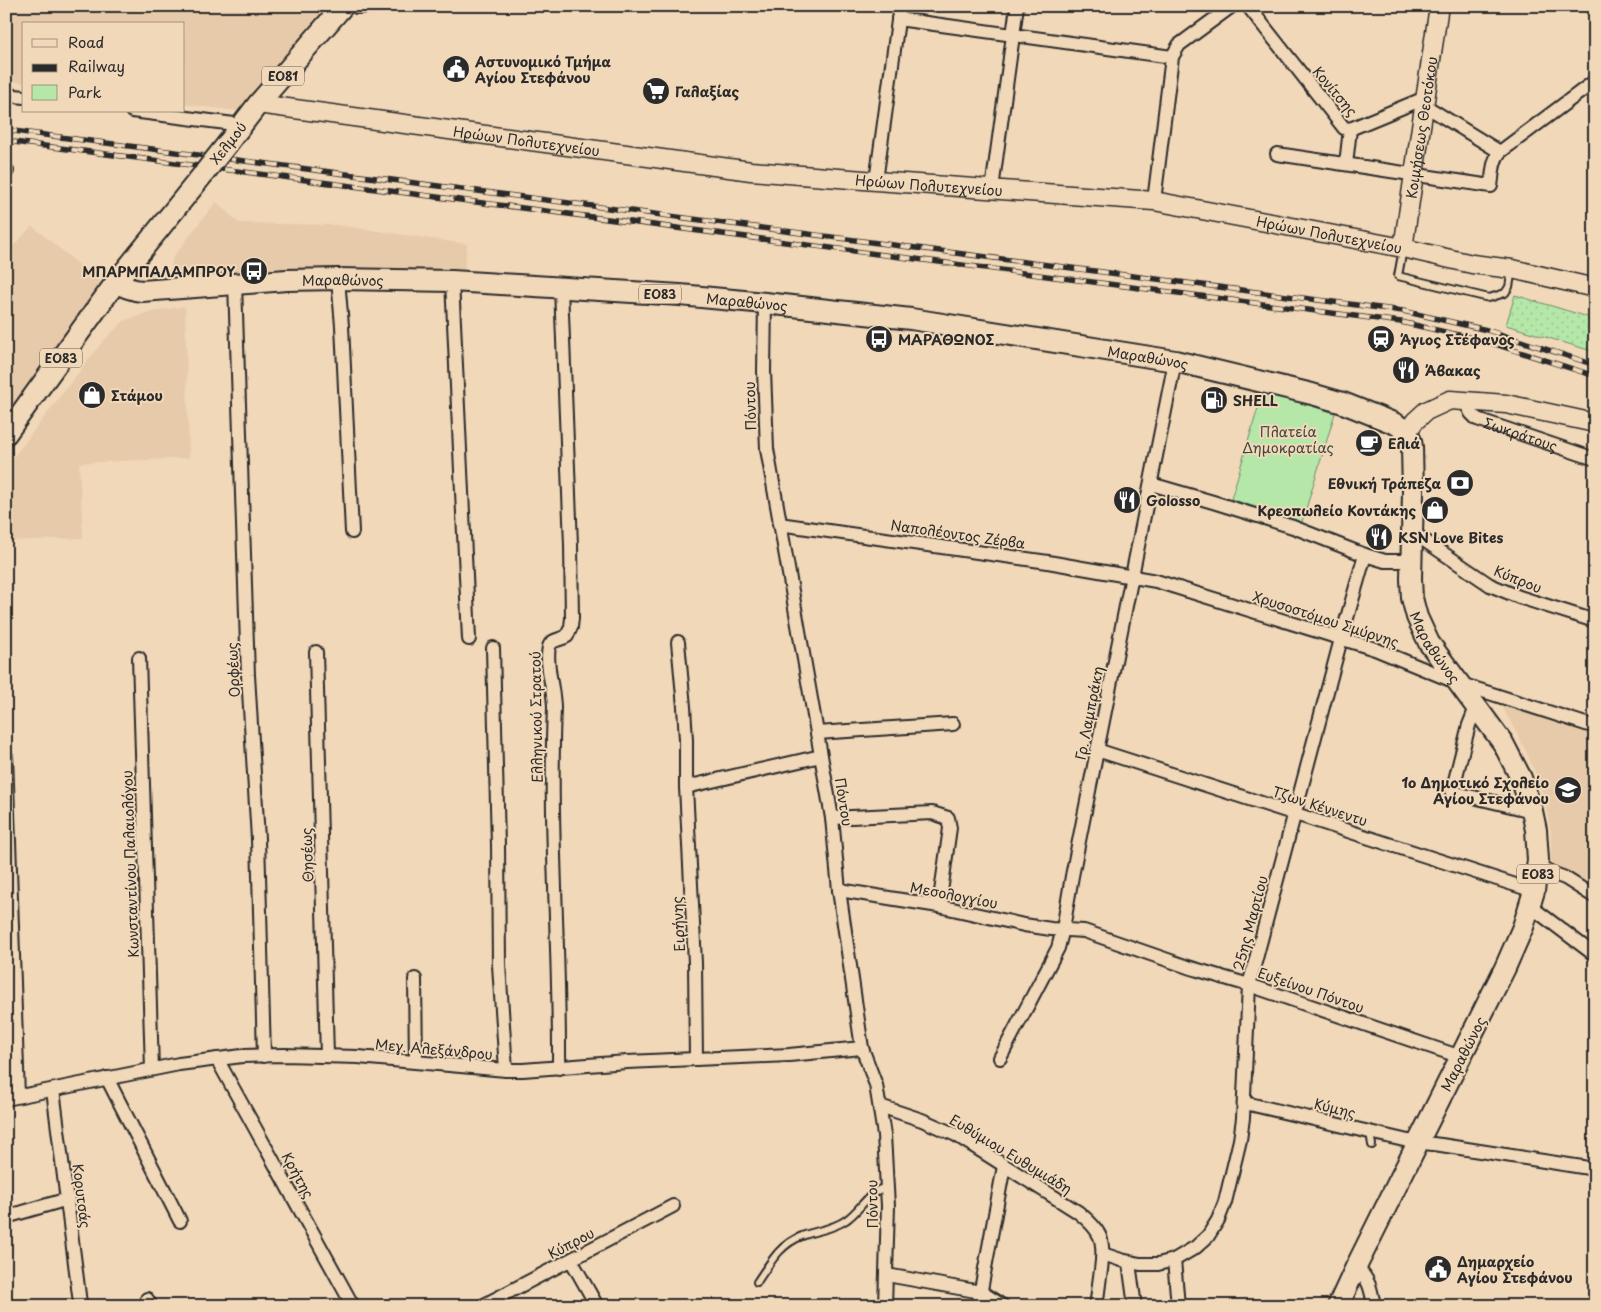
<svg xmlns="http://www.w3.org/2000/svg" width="1601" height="1312" viewBox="0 0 1601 1312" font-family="'Playpen Sans',sans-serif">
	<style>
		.built { fill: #e7caa9 }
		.grass { fill: url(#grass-dots); stroke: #70896a }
		.green { fill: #b4e7a8; stroke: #70896a }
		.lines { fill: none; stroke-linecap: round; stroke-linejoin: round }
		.lane-casing { stroke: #2b2b2b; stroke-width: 10 }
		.street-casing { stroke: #2b2b2b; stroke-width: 16 }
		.secondary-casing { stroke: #2b2b2b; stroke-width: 21 }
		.primary-casing { stroke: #2b2b2b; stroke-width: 24 }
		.lane { stroke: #f1d8b9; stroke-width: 6 }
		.street { stroke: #f1d8b9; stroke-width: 12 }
		.secondary { stroke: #f1d8b9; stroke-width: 18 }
		.primary { stroke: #f1d8b9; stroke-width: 20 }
		.rail-casing { stroke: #2b2b2b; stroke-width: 5.5 }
		.rail { stroke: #f1d8b9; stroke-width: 4; stroke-dasharray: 11; stroke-linecap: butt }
		.primary-bridge-casing { stroke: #2b2b2b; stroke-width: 24; stroke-linecap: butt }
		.primary-bridge { stroke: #f1d8b9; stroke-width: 20 }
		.labels { text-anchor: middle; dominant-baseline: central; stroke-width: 4; stroke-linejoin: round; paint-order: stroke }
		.shield { fill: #f1d8b9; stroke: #665f56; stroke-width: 1 }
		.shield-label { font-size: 12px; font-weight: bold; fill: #2b2b2b }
		.poi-label { font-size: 14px; font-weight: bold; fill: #2b2b2b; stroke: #f1d8b9; text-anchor: start }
		.street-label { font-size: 14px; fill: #2b2b2b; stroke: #f1d8b9 }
		.park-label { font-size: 14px; fill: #40473e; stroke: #f1d8b9 }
	</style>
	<defs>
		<pattern id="grass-dots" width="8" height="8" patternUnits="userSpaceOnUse" patternTransform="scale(1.25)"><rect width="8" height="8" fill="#b4e7a8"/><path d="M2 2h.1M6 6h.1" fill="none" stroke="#9bc691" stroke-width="1.8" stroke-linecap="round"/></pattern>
	</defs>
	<rect width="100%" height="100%" fill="#f1d8b9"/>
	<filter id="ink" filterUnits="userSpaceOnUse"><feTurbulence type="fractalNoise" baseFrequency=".02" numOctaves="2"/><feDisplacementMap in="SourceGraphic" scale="10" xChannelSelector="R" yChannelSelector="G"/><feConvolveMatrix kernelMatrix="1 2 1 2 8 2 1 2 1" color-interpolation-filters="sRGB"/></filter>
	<g filter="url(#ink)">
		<g class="built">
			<polygon points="6,6 327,6 246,112 184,104 184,24 24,24 24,83 6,80"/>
			<polygon points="216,202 239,223 336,225 467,244 464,275 190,282 170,275 173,257"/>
			<polygon points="32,226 108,288 6,420 6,254"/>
			<polygon points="185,306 189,458 79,463 83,538 6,541 6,467 102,342 124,321 147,313"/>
			<polygon points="1506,702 1595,731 1595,872 1582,883 1551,864 1551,833 1545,803 1537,777 1526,751 1503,708"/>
		</g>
		<polygon class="grass" points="1515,295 1595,319 1595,352 1506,325"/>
		<polygon class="green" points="1263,391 1335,413 1302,522 1231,499"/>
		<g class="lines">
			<g class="lane-casing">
				<g id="lane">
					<polyline points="356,10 374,9 376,6"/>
					<polyline points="1403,249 1398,276 1489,298 1505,293 1509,287 1512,270"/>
					<polyline points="1370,1132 1372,1145"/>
					<path d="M757 1282C770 1263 780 1244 802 1236 817 1230 832 1230 846 1220 861 1210 868 1191 887 1187"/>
				</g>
			</g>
			<g class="street-casing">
				<g id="street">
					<polyline points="1248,6 1344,128 1350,129 1425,98"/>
					<polyline points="1591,6 1595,12"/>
					<polyline points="898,19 1172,57"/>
					<polyline points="6,95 24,97"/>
					<polyline points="1424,105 1500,152"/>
					<polyline points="132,111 242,125"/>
					<path d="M1277 154 1491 186C1493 175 1492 161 1500 152L1595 81"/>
					<polyline points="1346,164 1350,129"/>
					<polyline points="6,172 7,171"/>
					<polyline points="876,181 900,6"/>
					<polyline points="992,189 1017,6"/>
					<polyline points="1154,201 1172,57 1179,45 1232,6"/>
					<polyline points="338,279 342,326 352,532"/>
					<polyline points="452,281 469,639"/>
					<polyline points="235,283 248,675 258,839 264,1056"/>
					<polyline points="765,303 764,371 767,449 832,818 839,890 862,1048 876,1085 884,1135 888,1206 885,1306"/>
					<path id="s1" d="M1465 401 1471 413 1477 419 1595 459"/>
					<polyline points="1151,484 1213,502 1293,527 1365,555"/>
					<polyline points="779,524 1048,562 1156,581 1375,649 1458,683 1595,727"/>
					<polyline points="1412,532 1490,585 1519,597 1595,621"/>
					<polyline points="678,642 684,707 686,740 686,787 695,963 696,1059"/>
					<polyline points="493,648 498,845 499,965 506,1070"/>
					<polyline points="316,652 327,1056"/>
					<polyline points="139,658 152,1069"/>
					<polyline points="1478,710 1473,715 1469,725 1452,792 1532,811"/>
					<polyline points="817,733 953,724"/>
					<polyline points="1097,750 1534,891"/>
					<polyline points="6,756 18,1096"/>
					<polyline points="686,787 821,756"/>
					<polyline points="832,818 932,813 948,818 950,828 939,906"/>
					<polyline points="1538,868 1565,878 1595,897"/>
					<polyline points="839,890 939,906 1024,925 1051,929 1084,931 1188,967 1249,985 1461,1057"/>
					<polyline points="1530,906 1595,955"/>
					<polyline points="415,979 416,1062"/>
					<polyline points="1000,1058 1058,948 1063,929 1072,876 1175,361"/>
					<polyline points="217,1059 353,1306"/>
					<path d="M559 1068C560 948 549 828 554 708 554 688 545 665 549 647 551 639 561 640 567 636L571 627 572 618 571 545 561 288"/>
					<polyline points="107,1078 180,1221"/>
					<polyline points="53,1090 80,1303 78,1306"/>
					<polyline points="6,1099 179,1064 242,1056 284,1055 358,1057 506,1070 523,1070 627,1062 789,1055 862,1048"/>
					<polyline points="1245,1103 1408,1141 1441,1145 1595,1169"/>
					<path d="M880 1106 922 1120 956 1135 1078 1212C1102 1231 1105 1240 1101 1270 1099 1282 1098 1294 1096 1306"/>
					<polyline points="6,1217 68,1199"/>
					<polyline points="1103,1254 1121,1260 1140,1264 1158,1264 1174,1260 1196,1247 1208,1236 1218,1220 1225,1202 1240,1140 1243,1118 1249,985 1341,639 1365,555 1385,561 1411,561"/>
					<polyline points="571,1260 597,1306"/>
					<polyline points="1174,1260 1178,1306"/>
					<polyline points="1129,1263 1135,1306"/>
					<path d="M1356 1267C1369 1279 1371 1288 1374 1306"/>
					<polyline points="887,1275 981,1292 1003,1306"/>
					<polyline points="147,1299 151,1306"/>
					<polyline points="482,1306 673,1206"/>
					<polyline points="978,1306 1004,1166"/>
				</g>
			</g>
			<g class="secondary-casing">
				<g id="secondary">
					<path id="s2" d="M258 104 751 171 876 181 1154 201 1403 248 1472 264 1512 269 1595 288"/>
					<path id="s3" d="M1403 248 1439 6"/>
					<polyline points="1407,432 1415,421 1426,411 1450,400 1506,404 1595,423"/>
				</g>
			</g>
			<g class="primary-casing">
				<g id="primary">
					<polyline points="228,143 258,104 343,6"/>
					<path id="s4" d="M116 282C125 288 132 290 142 291L287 280 338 279 452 281 680 295 765 303 911 319 1175 361 1312 394 1343 403 1396 424 1407 432 1411 441 1412 447 1413 493 1411 579 1412 598 1417 617 1429 643 1503 743 1521 778 1532 811 1536 830 1538 860 1534 891 1523 927 1505 968 1356 1267 1338 1306"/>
					<polyline points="6,434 116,282 205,172"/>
				</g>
			</g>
			<use href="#lane" class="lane"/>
			<use href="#street" class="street"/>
			<use href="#secondary" class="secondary"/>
			<use href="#primary" class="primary"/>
			<g class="rail-casing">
				<g id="rail">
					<polyline points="6,130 1403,311 1487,330 1595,365"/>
					<polyline points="6,141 1401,322 1485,341 1595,376"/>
				</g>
			</g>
			<use href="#rail" class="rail"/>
			<g class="primary-bridge-casing">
				<polyline id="primary-bridge" points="205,172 228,143"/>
			</g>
			<use href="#primary-bridge" class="primary-bridge"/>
		</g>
	</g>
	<defs>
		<g id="civic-disc" transform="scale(1.4375)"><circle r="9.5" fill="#2b2b2b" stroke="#f1d8b9"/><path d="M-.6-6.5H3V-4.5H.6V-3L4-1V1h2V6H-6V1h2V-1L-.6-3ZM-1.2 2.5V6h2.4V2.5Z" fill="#fff"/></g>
		<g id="supermarket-disc" transform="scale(1.4375)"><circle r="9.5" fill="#2b2b2b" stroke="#f1d8b9"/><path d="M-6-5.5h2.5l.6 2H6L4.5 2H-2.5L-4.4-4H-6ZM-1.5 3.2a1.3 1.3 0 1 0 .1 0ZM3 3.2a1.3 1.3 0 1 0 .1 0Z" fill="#fff"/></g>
		<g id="bus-disc" transform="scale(1.4375)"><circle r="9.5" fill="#2b2b2b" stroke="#f1d8b9"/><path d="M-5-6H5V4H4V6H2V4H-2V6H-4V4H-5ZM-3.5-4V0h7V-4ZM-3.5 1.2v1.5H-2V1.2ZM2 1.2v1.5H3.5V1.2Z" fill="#fff"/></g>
		<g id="station-disc" transform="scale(1.4375)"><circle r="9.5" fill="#2b2b2b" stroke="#f1d8b9"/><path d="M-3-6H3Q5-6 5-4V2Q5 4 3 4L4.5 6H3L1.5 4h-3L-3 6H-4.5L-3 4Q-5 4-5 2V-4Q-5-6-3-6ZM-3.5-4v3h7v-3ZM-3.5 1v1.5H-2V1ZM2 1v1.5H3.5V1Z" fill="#fff"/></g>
		<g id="restaurant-disc" transform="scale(1.4375)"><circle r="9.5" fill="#2b2b2b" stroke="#f1d8b9"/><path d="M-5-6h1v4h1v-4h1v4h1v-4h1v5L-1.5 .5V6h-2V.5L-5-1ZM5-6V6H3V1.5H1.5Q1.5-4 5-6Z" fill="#fff"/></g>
		<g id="shop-disc" transform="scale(1.4375)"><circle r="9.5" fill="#2b2b2b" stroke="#f1d8b9"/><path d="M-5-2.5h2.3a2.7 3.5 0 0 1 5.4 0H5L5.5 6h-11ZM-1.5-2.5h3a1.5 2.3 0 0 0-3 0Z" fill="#fff"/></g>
		<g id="fuel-disc" transform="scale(1.4375)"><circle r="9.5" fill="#2b2b2b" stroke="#f1d8b9"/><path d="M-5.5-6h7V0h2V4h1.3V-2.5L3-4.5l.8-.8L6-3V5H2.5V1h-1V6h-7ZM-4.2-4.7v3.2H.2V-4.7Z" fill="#fff"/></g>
		<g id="cafe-disc" transform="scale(1.4375)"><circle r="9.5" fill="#2b2b2b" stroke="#f1d8b9"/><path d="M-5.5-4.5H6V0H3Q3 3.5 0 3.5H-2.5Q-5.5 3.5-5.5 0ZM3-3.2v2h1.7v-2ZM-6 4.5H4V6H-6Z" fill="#fff"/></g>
		<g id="bank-disc" transform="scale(1.4375)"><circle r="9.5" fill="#2b2b2b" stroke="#f1d8b9"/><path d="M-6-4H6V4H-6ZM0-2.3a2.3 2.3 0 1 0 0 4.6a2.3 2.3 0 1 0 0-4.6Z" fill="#fff"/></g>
		<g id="school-disc" transform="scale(1.4375)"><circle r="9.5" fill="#2b2b2b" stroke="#f1d8b9"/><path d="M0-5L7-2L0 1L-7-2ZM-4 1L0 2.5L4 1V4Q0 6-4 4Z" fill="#fff"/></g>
	</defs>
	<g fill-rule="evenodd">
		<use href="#civic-disc" x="456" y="69"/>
		<use href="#supermarket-disc" x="656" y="91"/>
		<use href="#bus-disc" x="254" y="271"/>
		<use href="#bus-disc" x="879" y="339"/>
		<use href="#station-disc" x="1381" y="339"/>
		<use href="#restaurant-disc" x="1406" y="370"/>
		<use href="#shop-disc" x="92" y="395"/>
		<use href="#fuel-disc" x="1214" y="400"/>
		<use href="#cafe-disc" x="1369" y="443"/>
		<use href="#bank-disc" x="1460" y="483"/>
		<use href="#restaurant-disc" x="1127" y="500"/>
		<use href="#shop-disc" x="1435" y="510"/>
		<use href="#restaurant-disc" x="1379" y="537"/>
		<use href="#school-disc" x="1568" y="790"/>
		<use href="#civic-disc" x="1438" y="1269"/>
	</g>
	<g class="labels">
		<g class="shield">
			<rect x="262" y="66.5" width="42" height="19" rx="4"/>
			<rect x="639" y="284.5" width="42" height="19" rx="4"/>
			<rect x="40" y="348.5" width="42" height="19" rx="4"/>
			<rect x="1517" y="864.5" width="42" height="19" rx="4"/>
		</g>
		<g class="shield-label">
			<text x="283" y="76">ΕΟ81</text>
			<text x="660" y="294">ΕΟ83</text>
			<text x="61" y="358">ΕΟ83</text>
			<text x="1538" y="874">ΕΟ83</text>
		</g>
		<g class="poi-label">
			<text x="475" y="61">Αστυνομικό Τμήμα<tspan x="475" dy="16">Αγίου Στεφάνου</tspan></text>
			<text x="675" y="91">Γαλαξίας</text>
			<text x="235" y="271" text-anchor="end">ΜΠΑΡΜΠΑΛΑΜΠΡΟΥ</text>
			<text x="898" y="339">ΜΑΡΑΘΩΝΟΣ</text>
			<text x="1400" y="339">Άγιος Στέφανος</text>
			<text x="1425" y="370">Άβακας</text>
			<text x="111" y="395">Στάμου</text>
			<text x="1233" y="400">SHELL</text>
			<text x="1388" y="443">Ελιά</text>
			<text x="1441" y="483" text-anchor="end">Εθνική Τράπεζα</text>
			<text x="1146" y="500">Golosso</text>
			<text x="1416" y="510" text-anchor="end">Κρεοπωλείο Κοντάκης</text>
			<text x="1398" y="537">KSN Love Bites</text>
			<text x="1549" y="782" text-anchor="end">1ο Δημοτικό Σχολείο<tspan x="1549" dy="16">Αγίου Στεφάνου</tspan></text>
			<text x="1457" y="1261">Δημαρχείο<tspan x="1457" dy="16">Αγίου Στεφάνου</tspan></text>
		</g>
		<g class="street-label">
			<text transform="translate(1335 91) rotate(50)">Κονίτσης</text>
			<text stroke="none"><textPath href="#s3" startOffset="122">Κοιμήσεως Θεοτόκου</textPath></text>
			<text stroke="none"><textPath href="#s2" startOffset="271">Ηρώων Πολυτεχνείου</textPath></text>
			<text transform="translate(228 143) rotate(-52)">Χελμού</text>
			<text stroke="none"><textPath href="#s2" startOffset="676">Ηρώων Πολυτεχνείου</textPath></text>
			<text stroke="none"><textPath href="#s2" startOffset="1080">Ηρώων Πολυτεχνείου</textPath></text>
			<text stroke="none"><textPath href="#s4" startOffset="229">Μαραθώνος</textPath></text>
			<text stroke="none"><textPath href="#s4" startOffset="634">Μαραθώνος</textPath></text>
			<text stroke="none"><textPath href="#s4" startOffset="1039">Μαραθώνος</textPath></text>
			<text transform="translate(750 406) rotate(-92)">Πόντου</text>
			<text stroke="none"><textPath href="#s1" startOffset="68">Σωκράτους</textPath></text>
			<text transform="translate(958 534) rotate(8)">Ναπολέοντος Ζέρβα</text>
			<text transform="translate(1518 579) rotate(22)">Κύπρου</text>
			<text transform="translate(1326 619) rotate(18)">Χρυσοστόμου Σμύρνης</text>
			<text stroke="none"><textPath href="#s4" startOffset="1532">Μαραθώνος</textPath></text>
			<text transform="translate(233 670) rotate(-93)">Ορφέως</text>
			<text transform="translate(1089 713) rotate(-79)">Γρ. Λαμπράκη</text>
			<text transform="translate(536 717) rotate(-91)">Ελληνικού Στρατού</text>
			<text transform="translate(844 802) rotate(81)">Πόντου</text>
			<text transform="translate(1320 806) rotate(18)">Τζων Κέννεντυ</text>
			<text transform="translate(307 855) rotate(-92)">Θησέως</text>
			<text transform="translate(130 864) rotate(-92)">Κωνσταντίνου Παλαιολόγου</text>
			<text transform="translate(954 895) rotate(11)">Μεσολογγίου</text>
			<text transform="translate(1250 923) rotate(-75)">25ης Μαρτίου</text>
			<text transform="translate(678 924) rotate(-93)">Ειρήνης</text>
			<text transform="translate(1311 990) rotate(19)">Ευξείνου Πόντου</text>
			<text transform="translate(434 1049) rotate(5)">Μεγ. Αλεξάνδρου</text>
			<text transform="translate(1463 1054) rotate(-63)">Μαραθώνος</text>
			<text transform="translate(1335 1108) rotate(14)">Κύμης</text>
			<text transform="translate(1011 1154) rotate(31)">Ευθύμιου Ευθυμιάδη</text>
			<text transform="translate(298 1175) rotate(61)">Κρήτης</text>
			<text transform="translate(82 1196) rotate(83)">Κορυτσάς</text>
			<text transform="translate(872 1204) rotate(-91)">Πόντου</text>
			<text transform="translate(571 1243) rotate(-28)">Κύπρου</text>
		</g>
		<g class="park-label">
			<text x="1288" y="431">Πλατεία<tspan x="1288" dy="16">Δημοκρατίας</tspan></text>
		</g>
	</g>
	<rect width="1601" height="1312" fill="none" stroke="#f1d8b9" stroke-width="25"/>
	<rect x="12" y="12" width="1576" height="1287" fill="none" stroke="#2b2b2b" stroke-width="2" filter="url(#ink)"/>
	<rect x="22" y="22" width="162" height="90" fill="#f1d8b9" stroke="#a29380"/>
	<rect x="32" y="39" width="25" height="8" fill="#f1d8b9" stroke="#a29380"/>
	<text x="68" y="48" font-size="15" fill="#2b2b2b">Road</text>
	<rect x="32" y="64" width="25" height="8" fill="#2b2b2b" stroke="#a29380"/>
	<text x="68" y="72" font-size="15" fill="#2b2b2b">Railway</text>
	<rect x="32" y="85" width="25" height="15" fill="#b4e7a8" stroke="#a29380"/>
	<text x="68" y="98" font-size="15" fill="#2b2b2b">Park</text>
</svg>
